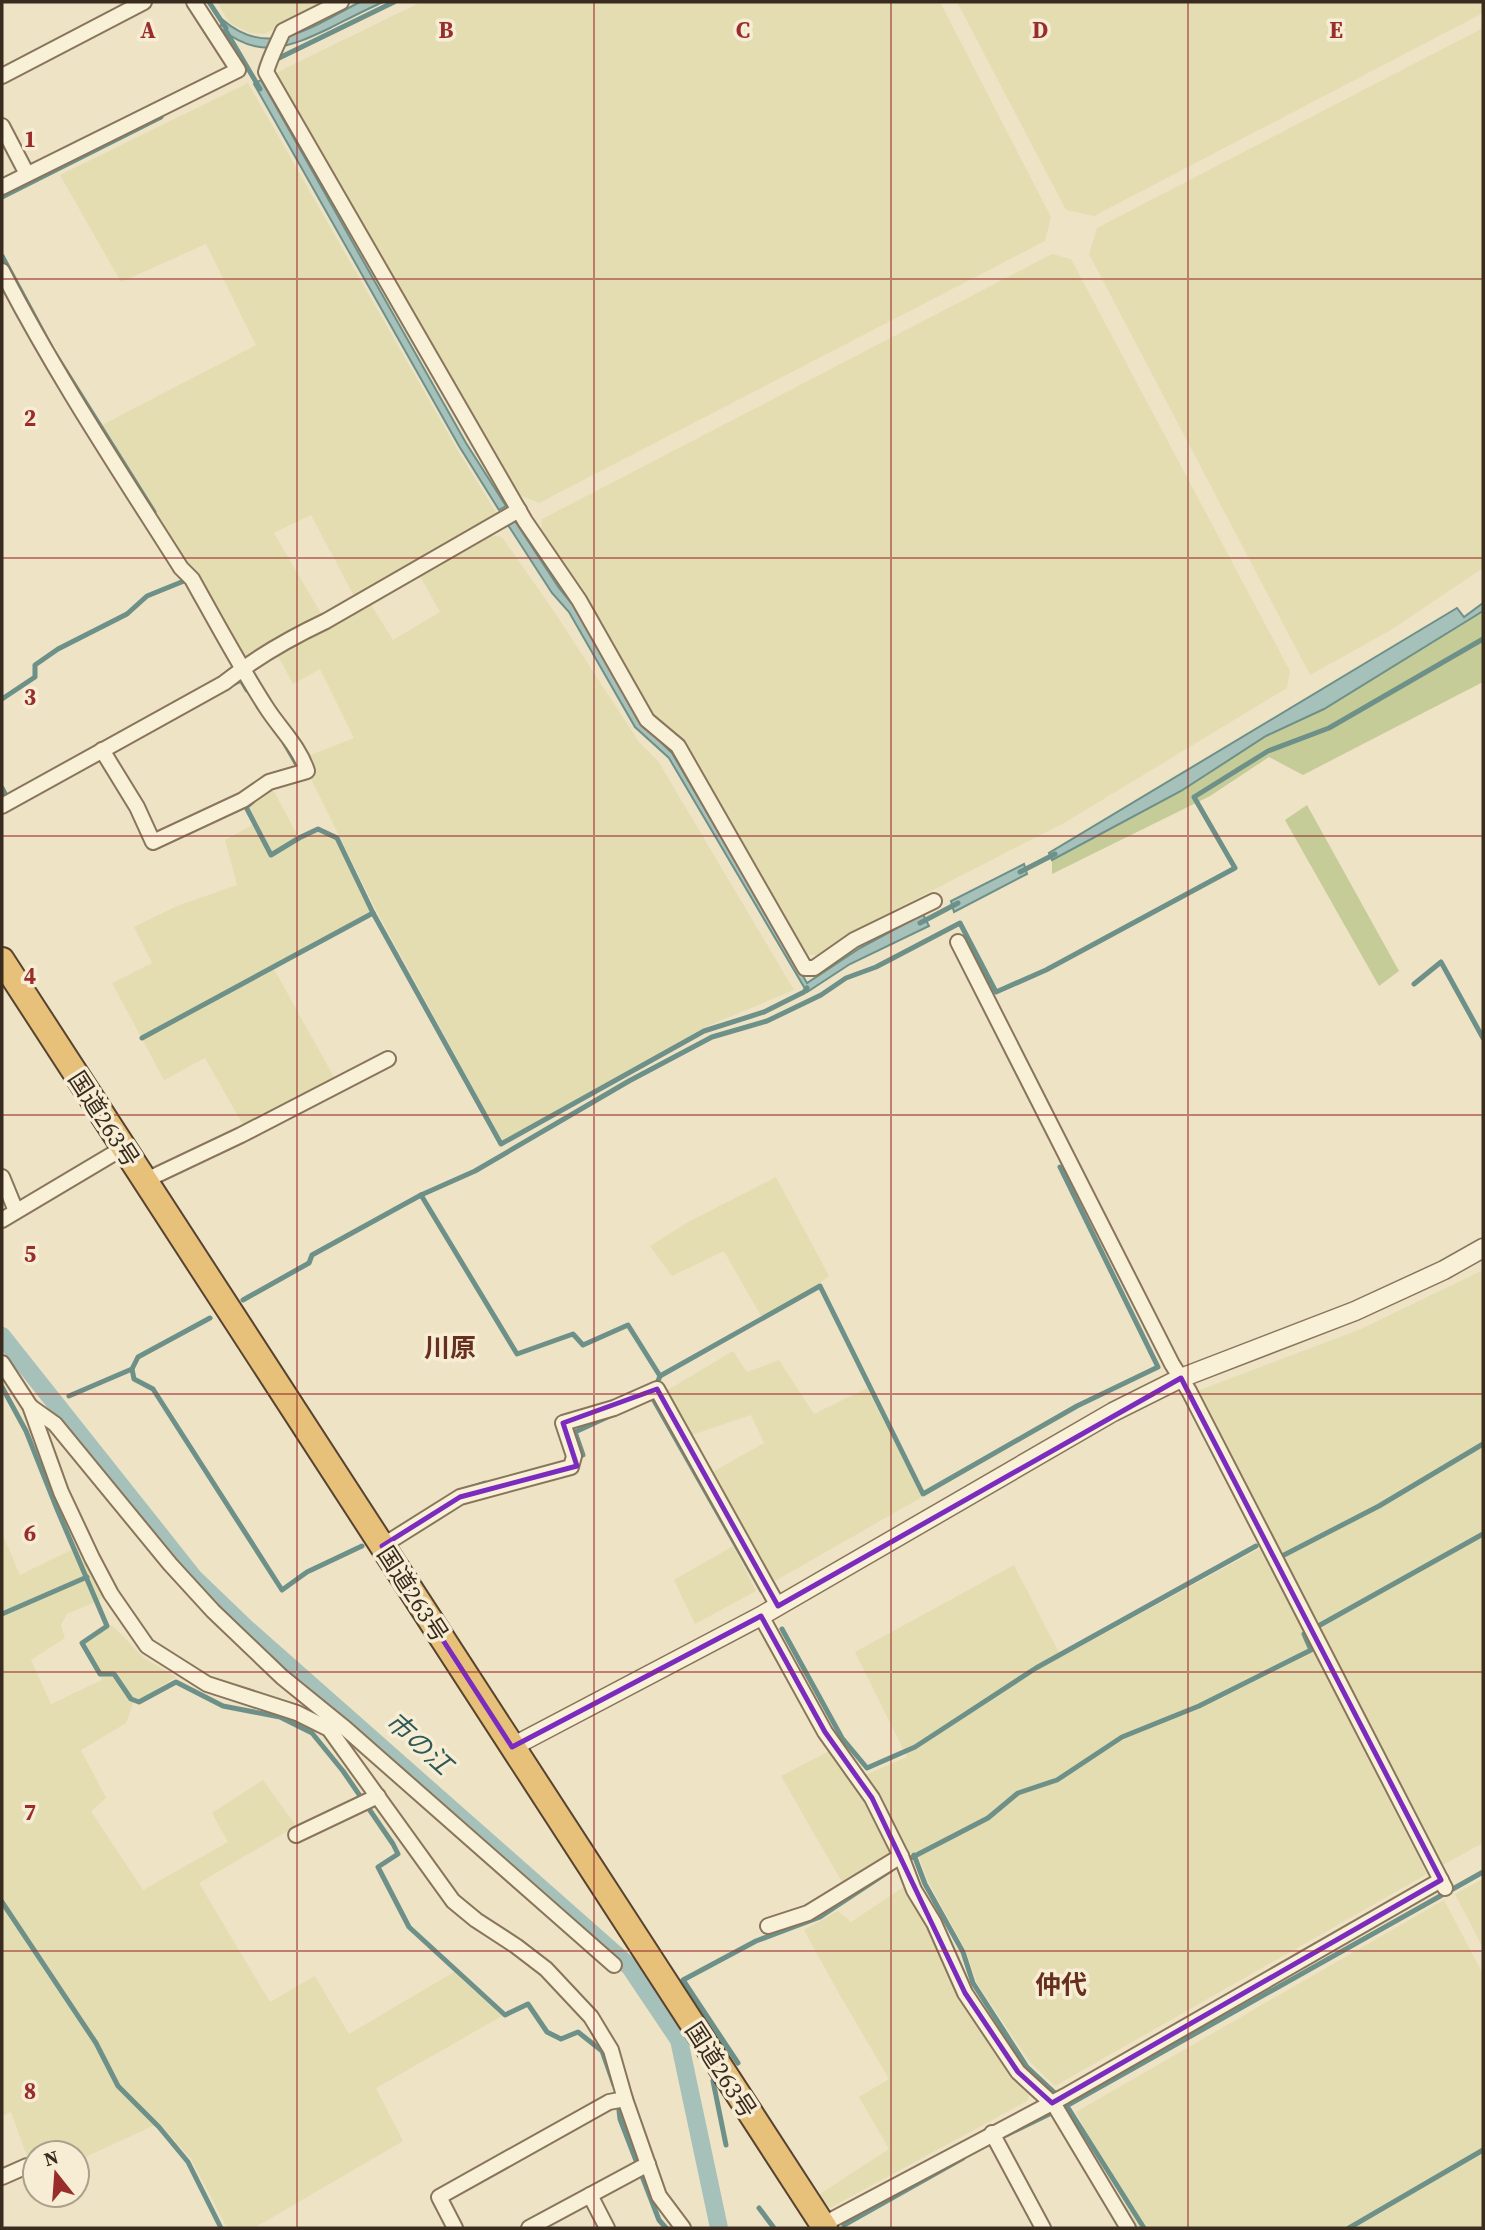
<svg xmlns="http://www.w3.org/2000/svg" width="1485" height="2230" viewBox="0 0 1485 2230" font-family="'Source Serif 4','Noto Sans JP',serif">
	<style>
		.farmland { fill: #e4ddb2 }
		.green { fill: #c5cc98 }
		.water { fill: #a6c1ba; stroke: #6d9088; stroke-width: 2 }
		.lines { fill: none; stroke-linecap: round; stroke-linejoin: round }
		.stream { stroke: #6d9088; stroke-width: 5 }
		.canal { stroke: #a6c1ba; stroke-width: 18 }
		.minor-casing { stroke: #89755b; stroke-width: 18 }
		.tertiary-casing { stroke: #89755b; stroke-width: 21 }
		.trunk-casing { stroke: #57432f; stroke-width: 28 }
		.minor { stroke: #f9f0d8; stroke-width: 14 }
		.tertiary { stroke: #f9f0d8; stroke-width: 18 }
		.trunk { stroke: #e7c07a; stroke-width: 24 }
		.marked { fill: none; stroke: #7b2cbf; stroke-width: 5; stroke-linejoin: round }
		.grid { fill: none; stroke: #982d2b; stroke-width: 2; stroke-opacity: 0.55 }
		.labels { text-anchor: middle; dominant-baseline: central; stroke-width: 7; stroke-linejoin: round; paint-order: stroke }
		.street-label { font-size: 24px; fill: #392c1f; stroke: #f6edd4 }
		.neighbourhood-label { font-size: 26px; font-weight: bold; fill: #662f1e; stroke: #f6edd4 }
		.water-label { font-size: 26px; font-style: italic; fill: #2e5957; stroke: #f6edd4 }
		.grid-label { font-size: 23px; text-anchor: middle; font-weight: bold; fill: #982d2b; stroke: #f6edd4; stroke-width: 7; stroke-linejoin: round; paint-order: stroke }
	</style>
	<rect width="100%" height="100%" fill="#eee3c5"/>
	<g class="farmland">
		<polygon points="217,2 329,2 264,34 249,33 229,22"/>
		<polygon points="421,2 940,2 1051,217 1045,241 539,503 517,494 276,73"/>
		<polygon points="957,2 1483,2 1483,13 1094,216 1066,210"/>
		<polygon points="1483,28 1483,568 1391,630 1310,675 1089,254 1097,228"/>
		<polygon points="248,83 457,449 497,514 354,596 311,515 274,533 322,615 242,660 195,577 102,425 256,345 206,244 121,282 60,175"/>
		<polygon points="1052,254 1071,259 1290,671 1287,688 1064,823 849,933 821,955 808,955 685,743 653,715 586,597 541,530 542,519"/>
		<polygon points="490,535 502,537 555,613 639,742 658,761 794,990 703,1028 502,1141 375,908 307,771 303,758 354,738 320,669 293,684 278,656 371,605 393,640 440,612 420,576"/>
		<polygon points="269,782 299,838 318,829 337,838 372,915 274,969 335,1079 243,1125 205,1058 164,1080 112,983 152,963 134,927 177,906 237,885 225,840 254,824 243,800"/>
		<polygon points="776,1177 829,1276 815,1287 761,1316 724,1251 672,1276 650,1246 690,1221"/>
		<polygon points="1483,1270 1483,1843 1443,1865 1197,1391 1361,1329"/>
		<polygon points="733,1351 747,1372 779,1360 814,1414 867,1388 922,1497 775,1581 711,1473 764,1443 751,1415 689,1436 666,1391"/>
		<polygon points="2,1533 20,1575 79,1546 104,1592 100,1600 67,1614 61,1625 65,1638 31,1660 51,1704 102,1680 85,1644 112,1625 144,1658 176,1677 133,1704 126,1723 81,1750 106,1798 91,1811 143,1890 228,1842 212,1813 263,1780 296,1826 199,1883 270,2002 315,1976 349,2034 454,1972 502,2016 376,2088 403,2141 254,2228 227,2228 191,2159 159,2123 77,2161 77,2153 35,2153 35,2179 11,2112 2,2116"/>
		<polygon points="733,1546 756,1591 695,1624 674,1580"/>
		<polygon points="1261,1548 1427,1874 1055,2086 1029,2061 977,1983 966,1951 928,1881 919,1857 908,1853 865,1775 907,1757 855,1652 1014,1565 1058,1651 1063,1656"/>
		<polygon points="831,1750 862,1794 891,1852 843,1884 781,1776"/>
		<polygon points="1483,1879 1483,1948 1455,1894"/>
		<polygon points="905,1886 928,1927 959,1996 1008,2070 1031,2092 1027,2101 830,2208 818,2195 889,2149 859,2097 889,2079 838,1992 804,1930 838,1911 851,1922"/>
		<polygon points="1444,1900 1483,1974 1483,2228 1137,2228 1076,2112"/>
	</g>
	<g class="green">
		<polygon points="1483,611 1483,682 1303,775 1269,757 1210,796 1052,874 1052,860 1181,791 1266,736 1324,709"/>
		<polygon points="1307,805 1399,971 1379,986 1285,820"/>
	</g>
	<g class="water">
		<path d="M360 2H383C365 10 348 19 330 28 288 48 259 60 220 28L223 20C270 61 314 25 360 2Z"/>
		<polygon points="261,80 466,443 506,506 499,510 459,446 254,84"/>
		<polygon points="515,521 559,588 573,605 644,726 672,753 807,983 860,948 923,914 929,926 850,964 807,992 669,758 635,727 569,612 552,593 508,525"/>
		<polygon points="1483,603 1483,611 1324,709 1266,736 1181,791 1052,860 1049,853 1457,608 1464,617"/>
		<polygon points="1024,864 1027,874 954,912 951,901"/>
	</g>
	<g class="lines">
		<g class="stream">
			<polyline points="209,2 226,28"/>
			<polyline points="226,31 260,89"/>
			<polyline points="279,58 394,2"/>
			<polyline points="2,197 161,117"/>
			<polyline points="2,256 52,349 154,512"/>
			<polyline points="233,684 241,680 247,690"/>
			<polyline points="2,699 35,677 35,665 58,649 127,614 147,596 184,581 185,576"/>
			<polyline points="285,744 300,770 298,770"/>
			<polyline points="2,788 9,801"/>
			<polyline points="253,801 246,807 271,855 299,838 318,829 337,838 373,913 501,1144 704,1031 764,1012 804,992 807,988"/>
			<polyline points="1020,872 1055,854"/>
			<polyline points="920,923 958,903"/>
			<polyline points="1414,984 1441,962 1483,1038"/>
			<polyline points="142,1038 373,913"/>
			<polyline points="421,1195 517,1354 573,1334 583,1345 628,1325 660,1376"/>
			<polyline points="243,1300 309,1263 312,1255 421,1195 475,1171 629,1081 712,1037 767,1021 821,995 846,978 876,967 960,923 996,992 1046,970 1235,868 1194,797 1268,751 1329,728 1483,639"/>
			<polyline points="132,1369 138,1357 210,1318"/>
			<polyline points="656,1386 660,1376 820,1286 923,1494 1077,1406 1158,1367 1060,1167"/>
			<polyline points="2,1387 26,1431 57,1509 107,1626 82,1643 100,1674 114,1674 131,1699 139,1702 176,1682 223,1706 280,1717 312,1733 343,1771 393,1844 398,1854 378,1867 409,1927 505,2015 528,2004 547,2032 561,2039 578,2032 602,2051 614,2085"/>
			<polyline points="69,1396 132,1369 134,1379 153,1389 282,1590 307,1572 362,1546"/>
			<polyline points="652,1397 762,1591"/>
			<polyline points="576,1458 583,1455 575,1432 612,1415"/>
			<polyline points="455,1493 485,1483"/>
			<polyline points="1284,1555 1379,1506 1483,1444"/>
			<polyline points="2,1614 87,1577"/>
			<polyline points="782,1629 842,1738 867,1768 915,1747 1036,1668 1256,1546"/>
			<polyline points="914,1855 925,1884 963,1952 973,1983 1027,2067 1058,2096"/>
			<polyline points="905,1861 988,1818 1018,1793 1057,1780 1122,1737 1199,1706 1311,1650 1304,1634 1483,1534"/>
			<polyline points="2,1902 96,2043 118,2086 159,2127 188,2162 221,2228"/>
			<polyline points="738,2063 683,1980 756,1941 820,1917 891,1870"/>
			<polyline points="713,2081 726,2145"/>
			<polyline points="618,2102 620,2119 659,2220 666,2228"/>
			<polyline points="1065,2103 1144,2228"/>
			<polyline points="1006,2135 1068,2105 1483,1872"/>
			<polyline points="759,2208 774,2228"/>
			<polyline points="844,2225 963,2158"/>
			<polyline points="1349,2228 1483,2150"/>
		</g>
		<polyline class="canal" points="2,1336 194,1578 246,1628 630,1967 679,2040 719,2228"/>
		<g class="minor-casing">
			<g id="minor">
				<path d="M341 2 283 31C277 45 270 57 266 72L525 521 579 600 647 720 678 746 805 968H814L854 940 934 901"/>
				<polyline points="2,76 144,2"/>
				<polyline points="2,126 27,174"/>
				<polyline points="2,187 238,70 194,2"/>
				<path d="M2 271C55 374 119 470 181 568L192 579C216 622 239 665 266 707 280 729 299 746 307 771L269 782 243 800 153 842 137 807 102 750"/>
				<path d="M2 806 224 683C255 658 290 638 326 621L519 510"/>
				<polyline points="958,942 1172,1364 1189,1391 1445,1888"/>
				<polyline points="2,1177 16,1211"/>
				<polyline points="144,1181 241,1135 388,1059"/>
				<polyline points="2,1220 123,1148"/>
				<polyline points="2,1363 30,1406 61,1492 92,1558 111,1594 147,1646 207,1684 297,1713 329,1729 453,1901 476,1920 516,1946 546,1969 591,2017 611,2050 625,2099 659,2196 683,2228"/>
				<polyline points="31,1407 55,1424 170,1564 213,1611 282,1677 346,1729 614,1965"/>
				<polyline points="382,1546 460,1497 571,1467 574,1456 563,1423 614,1408 657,1389 778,1606"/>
				<polyline points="761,1616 825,1732 872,1798 901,1856 914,1890 934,1923 965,1993 1018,2072 1055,2106 1128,2228"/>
				<polyline points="296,1835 378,1796"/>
				<polyline points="768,1926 808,1913 901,1856"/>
				<polyline points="992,2133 1043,2228"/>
				<polyline points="2,2177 27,2166"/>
				<polyline points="590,2195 607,2228"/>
				<polyline points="822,2225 1065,2096 1441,1880"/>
				<polyline points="455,2228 439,2197 609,2102 625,2099"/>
				<polyline points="529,2228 648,2164"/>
			</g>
		</g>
		<g class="tertiary-casing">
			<polyline id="tertiary" points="512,1747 761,1616 1113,1412 1181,1378 1355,1311 1444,1270 1483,1248"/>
		</g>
		<g class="trunk-casing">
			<polyline id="trunk" points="2,960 825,2228"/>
		</g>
		<use href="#minor" class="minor"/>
		<use href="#tertiary" class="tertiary"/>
		<use href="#trunk" class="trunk"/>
	</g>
	<path class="marked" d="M1181 1378 1441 1880 1052 2103 1018 2072 965 1993 872 1798 825 1732 761 1616 512 1747 382 1546 460 1497 577 1466 563 1423 657 1389 778 1606Z"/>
	<path class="grid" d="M297 2V2228M594 2V2228M891 2V2228M1188 2V2228M2 279H1483M2 558H1483M2 836H1483M2 1115H1483M2 1394H1483M2 1672H1483M2 1951H1483"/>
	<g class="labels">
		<g class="street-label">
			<text transform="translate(104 1119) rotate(57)">国道263号</text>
			<text transform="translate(413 1594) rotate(57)">国道263号</text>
			<text transform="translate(721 2070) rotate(57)">国道263号</text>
		</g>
		<g class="neighbourhood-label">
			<text x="450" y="1348">川原</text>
			<text x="1061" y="1985">仲代</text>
		</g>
		<g class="water-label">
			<text transform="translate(419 1743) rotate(42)">市の江</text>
		</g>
	</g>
	<g class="grid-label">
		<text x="148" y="38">A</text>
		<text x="446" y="38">B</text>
		<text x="743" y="38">C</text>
		<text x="1040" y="38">D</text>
		<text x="1336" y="38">E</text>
		<text x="30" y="147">1</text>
		<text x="30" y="426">2</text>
		<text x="30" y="705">3</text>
		<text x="30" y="984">4</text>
		<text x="30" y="1262">5</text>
		<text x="30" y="1541">6</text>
		<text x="30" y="1820">7</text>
		<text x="30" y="2099">8</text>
	</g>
	<rect width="1485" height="2230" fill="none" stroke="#392c1f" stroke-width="7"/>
	<g transform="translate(56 2174) rotate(343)"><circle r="33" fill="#f6edd4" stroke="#aaa08c" stroke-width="2"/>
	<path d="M0-5L12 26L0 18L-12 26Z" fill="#982d2b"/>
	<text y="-10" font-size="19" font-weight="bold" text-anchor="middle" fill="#392c1f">N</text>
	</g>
</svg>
